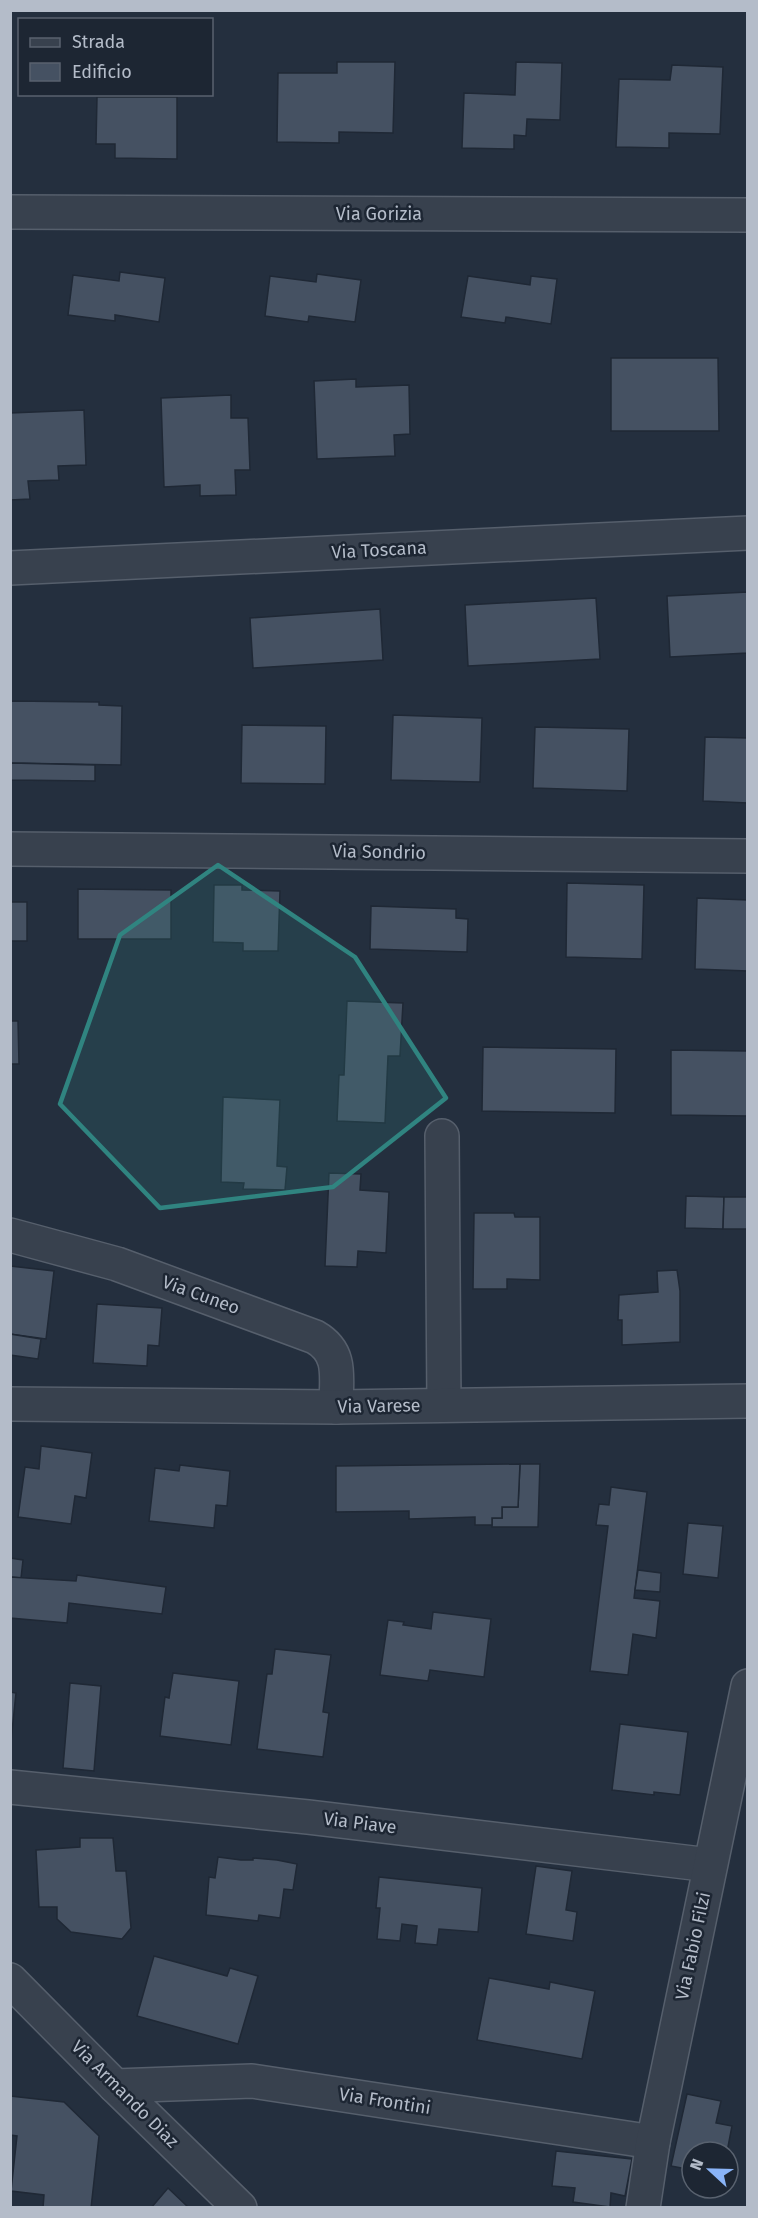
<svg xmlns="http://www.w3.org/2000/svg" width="758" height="2218" viewBox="0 0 758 2218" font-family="'Fira Sans',sans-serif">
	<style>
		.building { fill: #455162; stroke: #1f2835; stroke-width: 1.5 }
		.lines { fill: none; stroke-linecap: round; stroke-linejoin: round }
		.minor-casing { stroke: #565f6c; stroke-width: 36 }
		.minor { stroke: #38414e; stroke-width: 33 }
		.marked { fill: #308480; fill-opacity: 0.2; stroke: #308480; stroke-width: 4.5; stroke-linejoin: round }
		.labels { text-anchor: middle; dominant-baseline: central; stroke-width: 5; stroke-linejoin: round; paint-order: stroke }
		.street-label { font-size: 18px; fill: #b4bcc9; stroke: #1d2633 }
	</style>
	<rect width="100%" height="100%" fill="#242f3e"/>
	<g class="building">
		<polygon points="337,62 395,62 393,133 339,132 339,143 277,142 278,73 337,73"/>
		<polygon points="516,62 562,63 560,120 527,119 526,136 514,135 514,149 462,148 464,93 515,95"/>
		<polygon points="672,65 723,67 720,134 669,133 669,148 616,147 619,79 670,80"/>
		<polygon points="97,97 177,97 177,159 115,158 115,144 96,144"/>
		<polygon points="120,272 165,278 159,322 115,315 115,321 68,315 73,275 119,281"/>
		<polygon points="317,274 361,280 355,322 309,316 308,322 265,316 270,276 316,282"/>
		<polygon points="468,276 530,285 531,276 557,279 551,324 506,317 505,323 461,317"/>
		<polygon points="611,358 718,358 719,431 611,431"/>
		<polygon points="356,379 356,387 409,385 410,434 394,435 395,456 317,459 314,381"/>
		<polygon points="231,395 231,418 248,418 250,470 235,470 236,495 200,496 200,485 164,487 161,398"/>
		<polygon points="84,410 86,465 58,466 59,480 28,481 30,499 10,500 10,413"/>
		<polygon points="748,592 748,653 670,657 667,596"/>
		<polygon points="596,598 600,659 468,666 465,605"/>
		<polygon points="380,609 383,660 253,668 250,618"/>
		<polygon points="10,701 99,702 99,705 122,706 121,765 10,763"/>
		<polygon points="393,715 482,718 480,782 391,780"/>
		<polygon points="242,725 326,726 325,784 241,783"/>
		<polygon points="535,727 629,729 627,791 533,788"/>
		<polygon points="705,737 748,738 748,803 703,801"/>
		<polygon points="10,763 95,765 95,781 10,780"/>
		<polygon points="567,883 644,885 642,959 566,957"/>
		<polygon points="214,885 242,885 242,890 280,891 278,951 243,951 243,943 213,942"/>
		<polygon points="78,889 171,890 171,939 78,939"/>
		<polygon points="697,898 748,900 748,971 695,969"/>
		<rect x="10" y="902" width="17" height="39"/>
		<polygon points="371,906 456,909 456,918 468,919 467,952 370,949"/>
		<polygon points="347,1001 403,1003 400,1056 388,1056 385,1123 337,1121 339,1075 344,1075"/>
		<polygon points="10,1021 18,1021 19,1064 10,1064"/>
		<polygon points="483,1047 616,1049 615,1113 482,1111"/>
		<polygon points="671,1050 748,1051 748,1116 671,1115"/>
		<polygon points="223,1097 280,1100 277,1166 287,1167 285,1190 243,1189 244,1183 221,1182"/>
		<polygon points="329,1173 361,1174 360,1190 389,1192 386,1253 358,1251 357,1267 325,1266"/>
		<polygon points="686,1196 724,1197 723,1229 685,1228"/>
		<polygon points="724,1197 748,1197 748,1229 723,1229"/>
		<polygon points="474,1213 514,1213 515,1217 540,1217 540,1280 507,1279 507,1289 473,1289"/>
		<polygon points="10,1266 54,1271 46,1339 10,1334"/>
		<polygon points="677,1270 680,1291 680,1342 622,1345 622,1320 618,1320 619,1295 658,1292 657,1271"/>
		<polygon points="97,1304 162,1308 159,1346 148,1345 147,1366 93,1363"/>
		<polygon points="10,1334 41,1339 38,1359 10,1355"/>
		<polygon points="41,1446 92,1453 86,1498 75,1496 71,1524 18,1517 25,1467 39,1469"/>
		<polygon points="520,1464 540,1464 538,1527 492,1527 492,1518 502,1518 502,1507 518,1507"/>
		<polygon points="520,1464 518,1507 502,1507 502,1518 492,1518 492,1525 475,1525 475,1517 409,1519 409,1511 336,1512 336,1466"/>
		<polygon points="180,1465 230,1471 227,1506 216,1505 214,1528 149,1521 155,1468 179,1471"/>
		<polygon points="611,1487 647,1492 634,1598 660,1601 656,1638 633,1634 628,1675 590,1671 608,1526 596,1525 599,1504 609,1505"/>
		<polygon points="688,1523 723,1526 718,1578 683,1574"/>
		<polygon points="10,1558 23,1560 21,1578 10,1577"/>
		<polygon points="638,1570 661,1573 660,1592 635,1590"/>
		<polygon points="77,1575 166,1587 162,1614 69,1603 67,1623 10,1618 10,1577 76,1581"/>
		<polygon points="433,1612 491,1619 484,1677 430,1670 428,1681 380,1675 388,1620 404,1622 403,1625 431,1629"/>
		<polygon points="275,1649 331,1655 323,1712 329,1713 323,1757 257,1749 267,1674 272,1674"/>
		<polygon points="173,1673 239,1681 231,1745 160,1736 165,1697 169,1698"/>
		<polygon points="70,1683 101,1686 94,1771 63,1768"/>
		<polygon points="10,1692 16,1693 11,1741 10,1741"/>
		<polygon points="620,1724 688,1732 680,1795 654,1792 654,1795 612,1790"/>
		<polygon points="80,1838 113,1838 116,1871 126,1871 131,1928 122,1939 71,1932 57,1919 57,1907 39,1907 36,1850 80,1847"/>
		<polygon points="218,1857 241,1860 253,1860 253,1858 277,1860 297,1864 293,1890 284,1889 280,1918 259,1915 258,1921 206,1915 209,1877 215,1878"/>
		<polygon points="536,1866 572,1871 566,1910 577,1912 573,1941 526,1934"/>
		<polygon points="379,1877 482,1888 478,1932 439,1929 437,1945 415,1943 417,1926 402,1924 400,1941 377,1939 380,1908 376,1908"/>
		<polygon points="154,1956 227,1976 230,1968 258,1976 238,2044 137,2016"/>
		<polygon points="489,1978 549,1989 550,1982 595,1991 582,2059 477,2040"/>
		<polygon points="687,2094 721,2101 716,2123 732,2126 727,2152 692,2152 692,2170 671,2166"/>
		<polygon points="10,2096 64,2102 99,2136 91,2208 43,2208 44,2195 11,2191 17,2136 10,2135"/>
		<polygon points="556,2151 632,2159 625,2196 611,2193 610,2207 573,2202 575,2188 552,2186"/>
		<polygon points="168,2188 189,2208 151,2208"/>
	</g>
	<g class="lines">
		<g class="minor-casing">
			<g id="minor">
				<polyline points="10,212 748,215"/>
				<polyline points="10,568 748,533"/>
				<polyline points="10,849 748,856"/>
				<polyline points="442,1136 444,1405"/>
				<path d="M10 1235 117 1264 315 1337C343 1353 336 1378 336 1407"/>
				<polyline points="10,1404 336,1407 748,1401"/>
				<polyline points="10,1787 308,1817 710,1865"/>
				<polyline points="10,1980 115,2086 240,2208"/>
				<polyline points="115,2086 252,2081 653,2142"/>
				<polyline points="643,2208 653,2142 748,1686"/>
			</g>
		</g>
		<use href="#minor" class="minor"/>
	</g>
	<path class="marked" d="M218 865 355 957 446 1098 333 1187 160 1208 60 1104 120 935Z"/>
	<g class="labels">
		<g class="street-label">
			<text x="379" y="214">Via Gorizia</text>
			<text transform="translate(379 550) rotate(-3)">Via Toscana</text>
			<text transform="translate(379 852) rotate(1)">Via Sondrio</text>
			<text transform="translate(201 1295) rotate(20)">Via Cuneo</text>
			<text transform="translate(379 1406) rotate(-1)">Via Varese</text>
			<text transform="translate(360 1823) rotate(7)">Via Piave</text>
			<text transform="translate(693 1946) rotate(-78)">Via Fabio Filzi</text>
			<text transform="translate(125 2094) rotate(45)">Via Armando Diaz</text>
			<text transform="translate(385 2101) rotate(9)">Via Frontini</text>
		</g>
	</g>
	<rect width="758" height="2218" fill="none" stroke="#b4bcc9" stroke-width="24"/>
	<rect x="18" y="18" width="195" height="78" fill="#1d2633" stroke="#59626f" stroke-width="1.5"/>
	<rect x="30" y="38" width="30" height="9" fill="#38414e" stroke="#59626f" stroke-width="1.5"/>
	<text x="72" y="48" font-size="18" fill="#b4bcc9">Strada</text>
	<rect x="30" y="63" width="30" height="18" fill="#455162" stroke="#59626f" stroke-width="1.5"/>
	<text x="72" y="78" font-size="18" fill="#b4bcc9">Edificio</text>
	<g transform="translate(710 2170) rotate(292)"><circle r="28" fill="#1d2633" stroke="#59626f" stroke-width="1.5"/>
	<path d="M0-4.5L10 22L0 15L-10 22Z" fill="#8ab4f8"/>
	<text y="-9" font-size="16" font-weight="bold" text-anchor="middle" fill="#b4bcc9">N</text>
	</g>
</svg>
